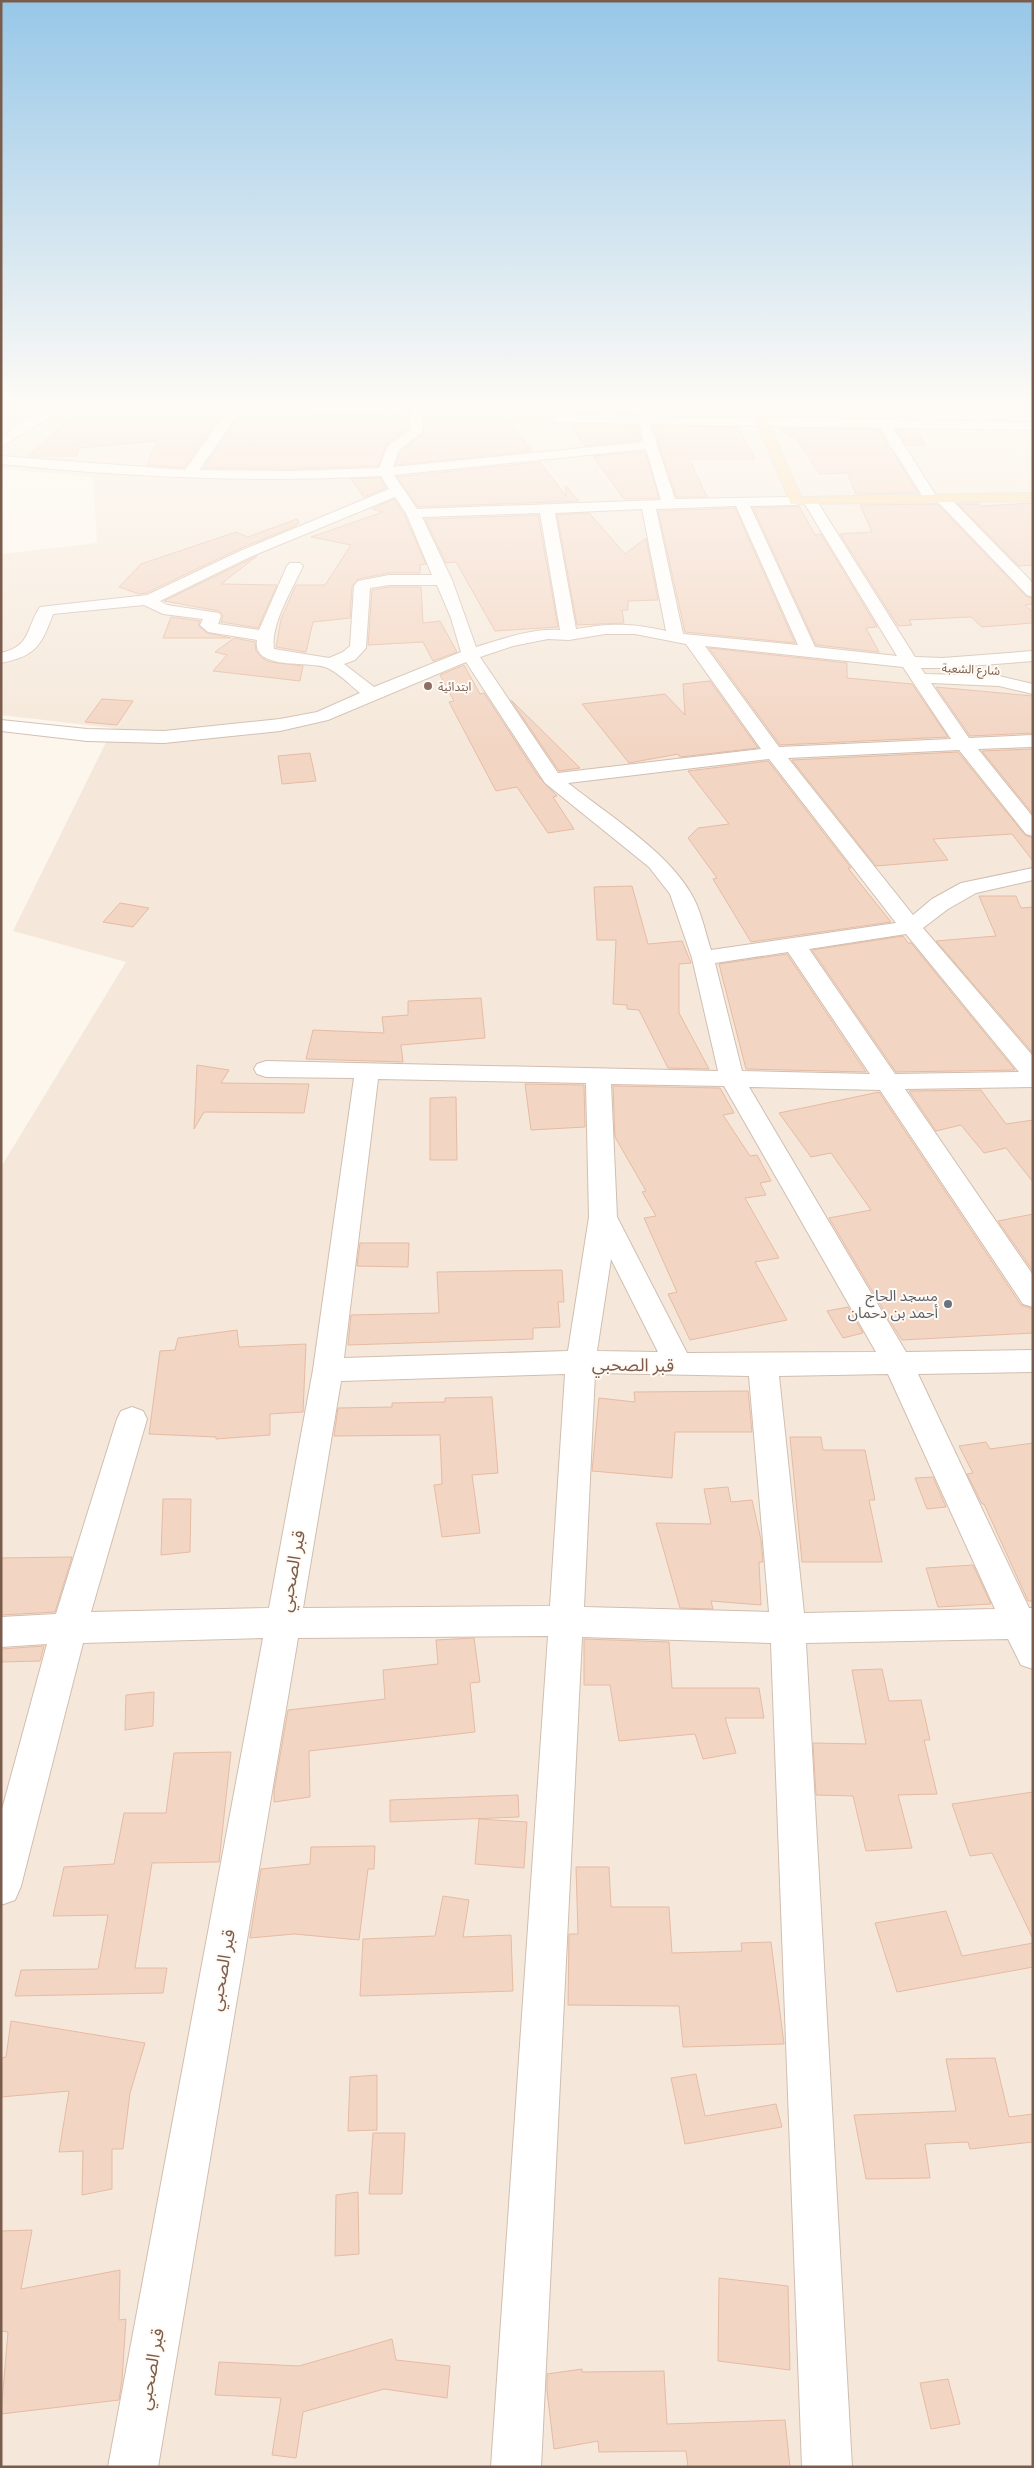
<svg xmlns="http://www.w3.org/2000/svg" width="1034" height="2468" viewBox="0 0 1034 2468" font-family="Ubuntu,'Noto Sans Arabic',sans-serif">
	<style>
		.residential { fill: #f5e8da }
		.building { fill: #f3d5c3; stroke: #e6bba3 }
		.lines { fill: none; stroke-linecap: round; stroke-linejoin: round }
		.minor-casing { stroke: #d1beb0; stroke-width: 2 }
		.major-casing { stroke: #dad1cd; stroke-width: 2 }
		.minor { fill: #fff; fill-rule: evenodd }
		.major { fill: #fbd9a5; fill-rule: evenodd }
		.education-dot { fill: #8d6e63; stroke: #fffaf3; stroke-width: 2 }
		.worship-dot { fill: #6b7280; stroke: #fffaf3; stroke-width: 2 }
		.labels { text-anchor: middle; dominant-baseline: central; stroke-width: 4; stroke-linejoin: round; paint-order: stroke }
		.far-street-label { font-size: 12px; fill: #7a5c4d; stroke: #fffaf3 }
		.far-education-label { font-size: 12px; fill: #785e54; stroke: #fffaf3; text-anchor: start }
		.worship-label { font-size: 15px; fill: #5b616d; stroke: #fffaf3; text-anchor: end }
		.near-street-label { font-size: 18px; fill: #7a5c4d; stroke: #fffaf3 }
	</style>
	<rect width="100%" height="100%" fill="#fdf6ec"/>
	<polygon class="residential" points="1,402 1033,402 1033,2467 1,2467 1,1167 126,962 13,931 113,728 1,715 1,554 97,543 93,477 1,469"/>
	<g class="building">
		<polygon points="99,402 231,402 184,468 147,465 157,441 79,448 77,456 28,456 79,411 99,411"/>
		<polygon points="249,402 266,402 263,409 293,408 326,417 409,413 408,429 387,444 378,466 290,469 203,468"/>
		<polygon points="442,402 493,402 532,451 396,465 401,451 423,433 426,416"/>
		<polygon points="650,402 699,402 700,405 726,405 732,416 560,413 554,405 650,404"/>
		<polygon points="762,402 898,402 908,418 767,416 760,406 764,406"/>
		<polygon points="569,424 638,426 641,440 585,446"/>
		<polygon points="653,426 738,427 755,459 689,459 707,497 676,497"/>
		<polygon points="780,428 879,430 888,445 885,445 891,449 918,493 856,494 847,473 820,474 794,436 789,436"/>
		<polygon points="896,430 916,430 925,445 906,445"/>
		<polygon points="645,451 659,498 624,499 593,456"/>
		<polygon points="540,462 566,496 566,486 579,501 418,507 397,477"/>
		<polygon points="380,478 386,488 364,497 351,479"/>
		<polygon points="394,499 404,514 426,564 420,565 420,573 389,573 358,579 352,586 350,618 313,622 306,652 276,647 281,619 296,585 325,585 351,545 311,537 383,512 372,509"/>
		<polygon points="1033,503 1033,565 1019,566 958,504 979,504 981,506"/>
		<polygon points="937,504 1026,596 1033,599 1033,604 1025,605 1033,612 1033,623 982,627 971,617 909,620 912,625 898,626 840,534 872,532 860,505"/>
		<polygon points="799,506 815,535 821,534 877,627 866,628 879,652 816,645 753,508"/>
		<polygon points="735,508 795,643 685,632 658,511"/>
		<polygon points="589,513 625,554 646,538 658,600 628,601 628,610 622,610 624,623 577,625 557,515"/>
		<polygon points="538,515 558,627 495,631 456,562 446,563 425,519"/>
		<polygon points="297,519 299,523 295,526 239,549 146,593 139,594 119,587 141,564 236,532 248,537"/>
		<polygon points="257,556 221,584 277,585 258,628 221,622 223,615 219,611 164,601"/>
		<polygon points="389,587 421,587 423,623 440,621 457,652 433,661 423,642 368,645 372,590"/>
		<polygon points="171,617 200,621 198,625 207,633 231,638 163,638"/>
		<polygon points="234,638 255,642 256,651 262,658 270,662 303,666 300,681 213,671 227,655 215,652"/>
		<polygon points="709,648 847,663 847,678 912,684 948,737 780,745"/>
		<polygon points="464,665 480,694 484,693 538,776 557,796 553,797 574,829 548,833 517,787 496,791 449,702 454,701 440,675"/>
		<polygon points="710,681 758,748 680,757 678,754 629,763 582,704 665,694 685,715 683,684"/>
		<polygon points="936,687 1033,696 1033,733 970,736"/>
		<polygon points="102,699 133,701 117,725 85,722"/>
		<polygon points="511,700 580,768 559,771"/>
		<polygon points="1033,749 1033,814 982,751"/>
		<polygon points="958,752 1025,835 1033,838 1033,861 1012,834 933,839 948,860 876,866 792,760"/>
		<polygon points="310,753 316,781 282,784 278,756"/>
		<polygon points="768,761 851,868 848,868 851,872 891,922 751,942 713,879 717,878 688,838 698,828 729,824 688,771"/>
		<polygon points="632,886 648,944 682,941 691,963 679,964 679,1013 709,1069 668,1068 639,1010 627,1009 627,1005 613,1004 616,940 597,940 594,887"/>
		<polygon points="979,896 1016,896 1021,908 1033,907 1033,1053 936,941 996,936"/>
		<polygon points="120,903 149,908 133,927 103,922"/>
		<polygon points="903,936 908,943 911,943 1015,1070 896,1072 812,950"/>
		<polygon points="787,954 866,1072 746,1069 719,964"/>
		<polygon points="481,998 485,1038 401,1045 403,1062 306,1059 313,1030 384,1033 382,1017 408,1015 408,1001"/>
		<polygon points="197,1065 229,1070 221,1083 309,1084 304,1113 204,1112 194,1129"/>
		<polygon points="525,1084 584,1085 585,1127 531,1130"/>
		<polygon points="613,1086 720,1088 734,1113 723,1115 750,1156 757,1155 771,1181 760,1183 766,1195 745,1198 779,1258 755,1262 787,1320 690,1340 668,1294 677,1292 644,1218 656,1216 642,1192 646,1191 615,1137"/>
		<polygon points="981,1090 1006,1124 1033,1120 1033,1182 1006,1148 984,1153 961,1125 936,1131 909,1091"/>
		<polygon points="879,1092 1021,1305 1033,1309 1033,1333 902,1340 893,1326 829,1218 871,1210 831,1153 811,1157 779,1113"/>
		<polygon points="456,1097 457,1160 430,1160 430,1098"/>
		<polygon points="1033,1214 1033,1271 998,1221"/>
		<polygon points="360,1243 409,1243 408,1267 357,1266"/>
		<polygon points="562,1270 564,1302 558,1302 560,1327 533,1328 533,1339 348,1345 351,1315 439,1313 437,1272"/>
		<polygon points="848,1307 863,1333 843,1338 827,1311"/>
		<polygon points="237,1330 239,1347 306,1344 303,1412 270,1414 270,1435 216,1439 216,1437 149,1434 160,1351 175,1350 178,1338"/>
		<polygon points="748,1391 752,1432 675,1432 672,1478 592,1471 599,1398 635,1402 634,1392"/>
		<polygon points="492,1397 498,1473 472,1475 480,1533 442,1537 434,1485 442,1484 440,1435 334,1436 338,1408 392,1407 392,1403 445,1402 445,1398"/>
		<polygon points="790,1437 821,1437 823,1450 865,1450 875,1500 869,1500 882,1562 802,1562"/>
		<polygon points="986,1442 990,1449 1033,1443 1033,1601 1028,1601 984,1504 982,1504 967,1474 973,1473 959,1446"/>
		<polygon points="933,1477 946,1507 927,1509 915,1478"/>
		<polygon points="728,1487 731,1502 752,1500 761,1540 763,1562 759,1562 761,1605 711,1601 713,1609 680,1608 656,1523 711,1524 704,1489"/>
		<polygon points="163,1499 191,1499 190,1552 161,1555"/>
		<polygon points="72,1557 55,1612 1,1615 1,1558"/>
		<polygon points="973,1565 991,1604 938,1607 926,1568"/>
		<polygon points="474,1638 480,1682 470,1683 475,1732 309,1751 310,1797 274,1802 274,1790 288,1710 385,1699 383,1670 438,1664 436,1640"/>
		<polygon points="584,1639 669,1642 672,1688 759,1688 764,1718 725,1718 736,1753 703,1759 695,1734 619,1741 610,1685 584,1685"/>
		<polygon points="44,1646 40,1661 1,1662 1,1649"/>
		<polygon points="882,1669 889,1701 921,1700 930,1740 924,1740 937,1794 898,1795 912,1848 866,1851 853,1796 816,1795 813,1743 866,1744 852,1670"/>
		<polygon points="154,1692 153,1726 125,1730 126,1695"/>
		<polygon points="231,1752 219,1862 152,1863 135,1968 167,1968 163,1993 15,1996 21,1970 98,1969 108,1915 53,1916 64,1867 114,1864 124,1813 166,1813 174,1753"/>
		<polygon points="1033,1792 1033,1939 992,1853 970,1856 952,1804"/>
		<polygon points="518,1795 519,1817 390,1822 390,1800"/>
		<polygon points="479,1819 527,1822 524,1868 475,1864"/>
		<polygon points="375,1846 374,1869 368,1869 359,1940 294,1934 250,1938 261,1869 310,1864 311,1847"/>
		<polygon points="576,1867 609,1867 611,1907 669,1907 672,1953 742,1951 741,1943 771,1942 784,2044 683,2047 679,2006 568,2005 569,1934 578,1934"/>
		<polygon points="443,1896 469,1900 463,1937 511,1935 513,1991 360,1996 363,1939 435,1936"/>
		<polygon points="946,1911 962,1956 1033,1943 1033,1967 897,1992 875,1923"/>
		<polygon points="11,2021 145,2043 130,2093 123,2149 112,2149 112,2189 82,2195 83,2151 59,2152 69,2091 1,2097 1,2058 6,2057"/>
		<polygon points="995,2058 1009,2117 1033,2114 1033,2142 970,2149 968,2142 925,2144 930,2178 866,2179 854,2115 956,2111 946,2059"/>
		<polygon points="696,2074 705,2116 776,2104 782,2127 685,2144 671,2078"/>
		<polygon points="377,2075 377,2130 348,2131 350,2077"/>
		<polygon points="373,2133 405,2133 402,2194 369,2194"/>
		<polygon points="358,2192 359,2254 335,2256 336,2195"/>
		<polygon points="32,2230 21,2289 120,2270 119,2320 126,2319 122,2380 119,2400 1,2414 8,2332 1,2331 1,2231"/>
		<polygon points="719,2278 788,2286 790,2370 718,2361"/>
		<polygon points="392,2339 396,2360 450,2366 447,2398 384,2389 303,2412 296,2458 272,2455 281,2398 215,2395 219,2362 299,2366"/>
		<polygon points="582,2369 582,2372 664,2371 667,2424 785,2420 790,2467 688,2467 686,2451 599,2452 598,2441 554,2449 547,2391 547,2374"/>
		<polygon points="948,2379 960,2424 931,2429 920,2383"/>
	</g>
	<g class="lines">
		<g class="minor-casing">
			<g id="minor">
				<polygon points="65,402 82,402 40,423 1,447 1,437 30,417"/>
				<path d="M234 402H247L199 470 290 471 379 468 388 446 410 430 411 414 414 411 326 415 288 405 286 402H308L326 407 440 402 424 415 422 432 399 450 393 467 643 442 640 424 554 422 553 419 559 415 1033 422V430L893 428 937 497 943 495 948 496 1033 583V597L1027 595 937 501 931 503 926 502 880 428 650 424 675 499 796 497 803 501 810 497 815 498 915 657 943 658 1033 651V661L943 668H921L925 674 999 676 1033 684V694L999 686 931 683 969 738 1033 735V747L978 749 1033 817V836L1026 834 959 750 788 758 913 915 932 899 961 883 1033 868V880L976 893 948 909 923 928 1033 1056V1087L905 1089 1033 1275V1307L1023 1304 880 1090 749 1087 906 1352 1033 1350V1372L918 1374 1029 1608H1033V1669L1021 1665 1008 1639 806 1643 852 2467H802L771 1643 582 1637 541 2467H491L548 1636 298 1638 158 2467H108L263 1638 83 1643 21 1886 15 1900 1 1905V1813L47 1644 1 1647V1617L56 1614 117 1419 121 1411 132 1407 143 1411 147 1419 91 1612 269 1608 313 1370 354 1078 266 1077 257 1074 254 1069 257 1064 266 1061 718 1071 692 958 670 894 649 867 545 783 466 662 328 720 280 731 164 743 87 741 1 731V720L87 729 164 731 280 719 317 712 360 693C350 685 337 671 325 667 306 661 252 670 257 640L208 632 200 625 203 619 163 614 144 605 53 614C41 646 36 656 1 663V653C32 646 26 627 40 607L147 595 240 551 389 489 381 476C254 483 128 477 1 464V456L185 470ZM646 449 661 500 417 509 394 475ZM395 497 406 513 432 575H389L358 581 354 586 350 646 343 652 329 658 274 649C270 625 293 588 303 566L300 563H290L287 566 259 630 218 624 221 616 219 613 167 605 160 601 250 557ZM803 501 897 656 815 647 750 506 796 505ZM736 506 798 645 683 634 656 509ZM642 509 666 631C631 623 611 623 576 629L555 513ZM540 513 560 630C532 628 503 639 476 647L452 580 422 517ZM389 585H437L451 618 461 652 374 687 344 664 355 660 366 648 370 588ZM605 634H635L686 644 761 749 558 773 480 657 513 646 548 639 569 640ZM705 646 903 667 951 739 779 747ZM769 759 896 923 711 950C705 932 701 909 690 892 665 850 607 814 568 783ZM906 934 1019 1072 895 1074 809 949ZM788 952 870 1074 742 1071 715 963ZM378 1079 586 1083 589 1217 568 1351 344 1358ZM611 1084 724 1086 876 1352 687 1353 617 1217ZM611 1259 658 1352 597 1351ZM595 1373 749 1376 769 1612 584 1607ZM565 1374 550 1606 303 1608 341 1381ZM888 1374 995 1609 804 1613 779 1376Z"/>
			</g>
		</g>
		<g class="major-casing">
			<polygon id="major" points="744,402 756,402 769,424 801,497 1033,493 1033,501 791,504 757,424"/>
		</g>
		<use href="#minor" class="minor"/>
		<use href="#major" class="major"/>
	</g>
	<linearGradient id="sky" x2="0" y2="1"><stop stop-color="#97c7e8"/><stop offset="0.54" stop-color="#fefbf6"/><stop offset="1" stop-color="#fefbf6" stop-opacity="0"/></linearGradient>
	<rect width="1034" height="748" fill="url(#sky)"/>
	<circle class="education-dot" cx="428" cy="686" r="5"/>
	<circle class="worship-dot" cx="948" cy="1304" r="5"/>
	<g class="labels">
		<g class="far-street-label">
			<text transform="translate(971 669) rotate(3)">شارع الشعبة</text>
		</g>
		<g class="far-education-label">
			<text x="438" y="686">ابتدائية</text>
		</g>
		<g class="worship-label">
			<text x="938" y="1295">مسجد الحاج<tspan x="938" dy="17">أحمد بن دحمان</tspan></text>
		</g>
		<g class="near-street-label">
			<text transform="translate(633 1364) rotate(1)">قبر الصحبي</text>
			<text transform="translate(291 1571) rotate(-80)">قبر الصحبي</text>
			<text transform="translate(221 1970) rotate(-80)">قبر الصحبي</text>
			<text transform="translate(150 2369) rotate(-80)">قبر الصحبي</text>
		</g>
	</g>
	<rect width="1034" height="2468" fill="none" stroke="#7a5c4d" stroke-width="5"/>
</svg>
